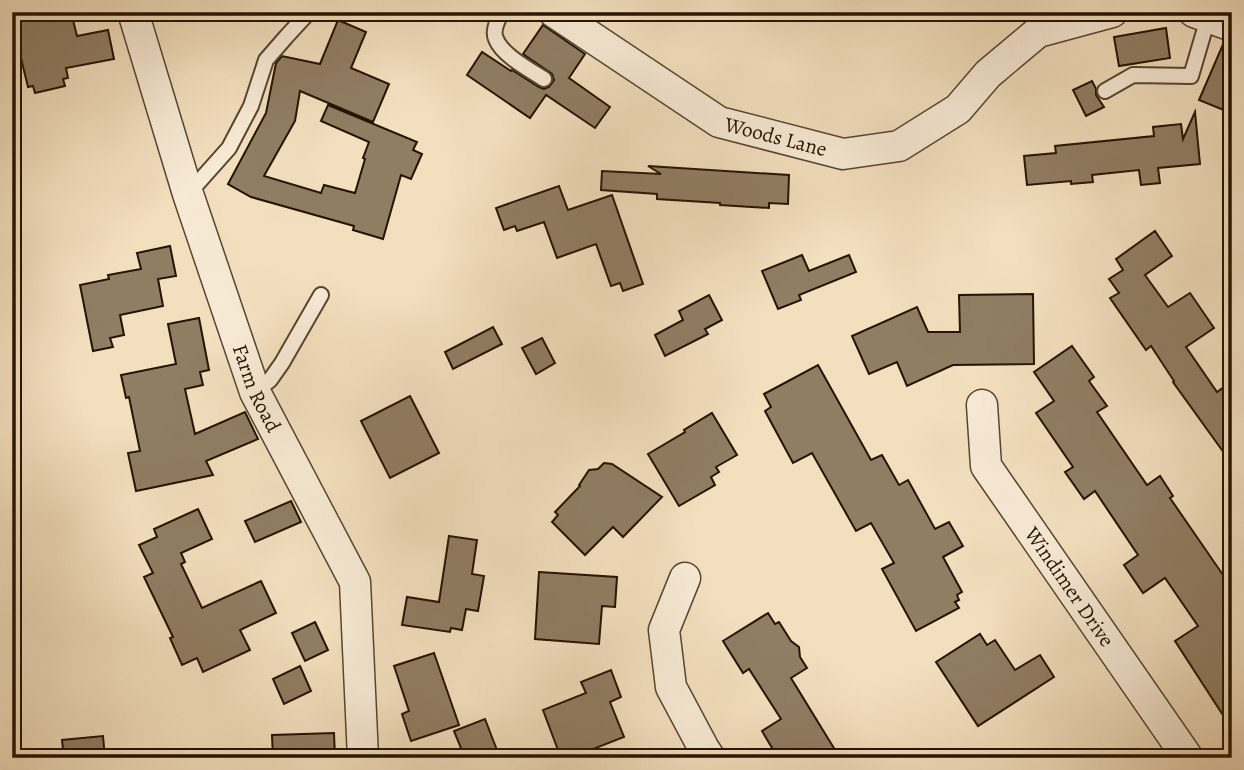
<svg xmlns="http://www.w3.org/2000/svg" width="1244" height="770" viewBox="0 0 1244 770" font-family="Alegreya,serif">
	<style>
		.building { fill: #907d63; stroke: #241300; stroke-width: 2 }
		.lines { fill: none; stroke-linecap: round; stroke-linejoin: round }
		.service-casing { stroke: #584630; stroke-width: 18 }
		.minor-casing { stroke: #584630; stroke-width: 33 }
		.service { stroke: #f7ead5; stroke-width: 14 }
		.minor { stroke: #f7ead5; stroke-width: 30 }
		.labels { text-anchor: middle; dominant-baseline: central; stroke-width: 6; stroke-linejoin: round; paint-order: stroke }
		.street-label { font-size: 21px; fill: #241300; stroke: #f7ead5 }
	</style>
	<rect width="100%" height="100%" fill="#f3dfbe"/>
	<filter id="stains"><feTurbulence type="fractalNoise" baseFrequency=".00286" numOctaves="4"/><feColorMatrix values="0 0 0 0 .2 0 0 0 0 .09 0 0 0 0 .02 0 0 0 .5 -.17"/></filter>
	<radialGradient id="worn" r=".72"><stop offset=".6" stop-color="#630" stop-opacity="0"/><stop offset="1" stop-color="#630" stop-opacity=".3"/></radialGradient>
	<g class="building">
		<polygon points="12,12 71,12 77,36 108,30 114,59 66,68 68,78 63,79 65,86 35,93 33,86 28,87 18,46 17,47 12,28"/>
		<polygon points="338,20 366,32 351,68 389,84 373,122 300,91 295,121 264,176 321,193 324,185 355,193 365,159 363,158 369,142 321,121 328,105 417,142 413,150 422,154 411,179 401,175 383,239 353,230 354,226 251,197 228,184 266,113 276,63 282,56 320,64"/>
		<polygon points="543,25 585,54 569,78 610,107 595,128 546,95 530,118 467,75 482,52 511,71 512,70 539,87 544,89 549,87 554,80 552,74 523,54"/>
		<polygon points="1166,28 1170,58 1119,66 1114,37"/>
		<polygon points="1224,42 1232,43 1232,97 1226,111 1199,100"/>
		<polygon points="1092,81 1096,89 1096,95 1104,107 1086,116 1073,90"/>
		<polygon points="1195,112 1200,164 1158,168 1160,183 1141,185 1139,170 1092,175 1093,182 1071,184 1071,181 1027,185 1024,156 1056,153 1055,146 1154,136 1153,127 1181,124 1183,139"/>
		<polygon points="648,166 789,175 788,204 769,203 769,208 720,205 720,203 657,199 657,194 601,190 602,171 661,174"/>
		<polygon points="559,186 568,210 612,195 643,284 623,291 620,283 611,286 596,244 557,258 544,222 517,231 515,226 504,230 496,208"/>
		<polygon points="1155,231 1172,256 1145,275 1168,307 1190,293 1214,328 1186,347 1217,392 1232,381 1232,464 1173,382 1174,381 1151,346 1146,350 1110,298 1119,293 1109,279 1123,270 1116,259"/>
		<polygon points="170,246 176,276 158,279 163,306 120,315 124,335 110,338 113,347 93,351 80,285 109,279 108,275 141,269 137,253"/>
		<polygon points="802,255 809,271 849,255 856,272 799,295 801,300 778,309 762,271"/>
		<polygon points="1033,294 1034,364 953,365 907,386 897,362 869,374 852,336 917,307 928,332 960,332 959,295"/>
		<polygon points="709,295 722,320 705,329 708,334 665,356 655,335 683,320 679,311"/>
		<polygon points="199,318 209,370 200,372 203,385 185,389 195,434 245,412 258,439 206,461 213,475 136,491 128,453 140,451 129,397 126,398 121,375 176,364 168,324"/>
		<polygon points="493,327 502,344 453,369 445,352"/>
		<polygon points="542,338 555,363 536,374 522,348"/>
		<polygon points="1072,346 1094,377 1089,381 1107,406 1097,412 1147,485 1160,476 1173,496 1170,498 1232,588 1232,729 1175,641 1198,626 1165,578 1143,593 1124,565 1138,555 1095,491 1084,499 1065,472 1073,467 1036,413 1054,401 1034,372"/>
		<polygon points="818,365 871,460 882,455 899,485 908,480 935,529 949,522 963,546 943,557 962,592 957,595 959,600 955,602 959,608 916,631 882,569 894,563 871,523 856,531 812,453 793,463 765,411 771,407 764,394"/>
		<polygon points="410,396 439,453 390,478 361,421"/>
		<polygon points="712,413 737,455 716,467 719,472 711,477 715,485 679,506 648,454 685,432 684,430"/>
		<polygon points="604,463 612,464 662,497 623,537 613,527 585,555 552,522 558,515 555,512 580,486 579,485 589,470 598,469"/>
		<polygon points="291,501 301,522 255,542 245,521"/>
		<polygon points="198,509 212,539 181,553 185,562 181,564 202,608 261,581 276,613 240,630 250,650 203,672 197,658 182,665 170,638 173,637 144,577 153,573 139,545 157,537 154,529"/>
		<polygon points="449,536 477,540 472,574 484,576 478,611 466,609 462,630 451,628 450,632 402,625 407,597 439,602"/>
		<polygon points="539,572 617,577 615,607 602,606 599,644 535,639"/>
		<polygon points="768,613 775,624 779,622 791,641 799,647 800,657 807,668 791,678 840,758 778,758 762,731 781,719 749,669 743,673 723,641"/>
		<polygon points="315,622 328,650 305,661 292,633"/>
		<polygon points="980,634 987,645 995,640 1015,670 1040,655 1054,677 978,726 936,662"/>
		<polygon points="434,653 459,725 411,741 402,714 409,711 394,666"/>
		<polygon points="300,666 311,691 284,704 273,679"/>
		<polygon points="611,670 621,697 610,702 624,737 570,758 561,758 543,710 586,693 581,682"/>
		<polygon points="485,719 500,758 465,758 454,731"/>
		<polygon points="334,733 335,758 273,758 272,735"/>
		<polygon points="103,736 105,758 64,758 62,740"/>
	</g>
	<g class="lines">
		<g class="service-casing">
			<g id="service">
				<path d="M502 12C498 19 492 31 496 39 502 55 530 70 544 79"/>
				<polyline points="1105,91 1133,75 1191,76 1208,18"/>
				<polyline points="188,194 229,148 251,106 266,60 286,37 309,12"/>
				<polyline points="255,392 270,380 282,363 321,295"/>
			</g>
		</g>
		<g class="minor-casing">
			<g id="minor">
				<path id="s1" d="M133 12 188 194 255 392 355 582 363 758"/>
				<path id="s2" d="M554 12 719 122 843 154 899 146 958 109 988 74 1038 32 1112 12"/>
				<polyline points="1194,12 1232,26"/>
				<path id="s3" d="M982 405 986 466 1188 758"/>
				<polyline points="685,578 664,630 671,687 704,749 710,758"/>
			</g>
		</g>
		<use href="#service" class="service"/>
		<use href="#minor" class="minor"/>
	</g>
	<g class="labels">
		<g class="street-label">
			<text stroke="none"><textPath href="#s2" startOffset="257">Woods Lane</textPath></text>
			<text stroke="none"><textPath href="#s1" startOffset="396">Farm Road</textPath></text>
			<text stroke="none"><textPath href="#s3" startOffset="208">Windimer Drive</textPath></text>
		</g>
	</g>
	<rect width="1244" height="770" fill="none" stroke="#f3dfbe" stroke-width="42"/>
	<rect x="14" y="14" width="1216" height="742" fill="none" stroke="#241300" stroke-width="3.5"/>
	<rect x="21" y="21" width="1202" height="728" fill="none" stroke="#241300" stroke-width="2"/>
	<rect width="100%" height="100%" filter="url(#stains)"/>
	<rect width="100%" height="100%" fill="url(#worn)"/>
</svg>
